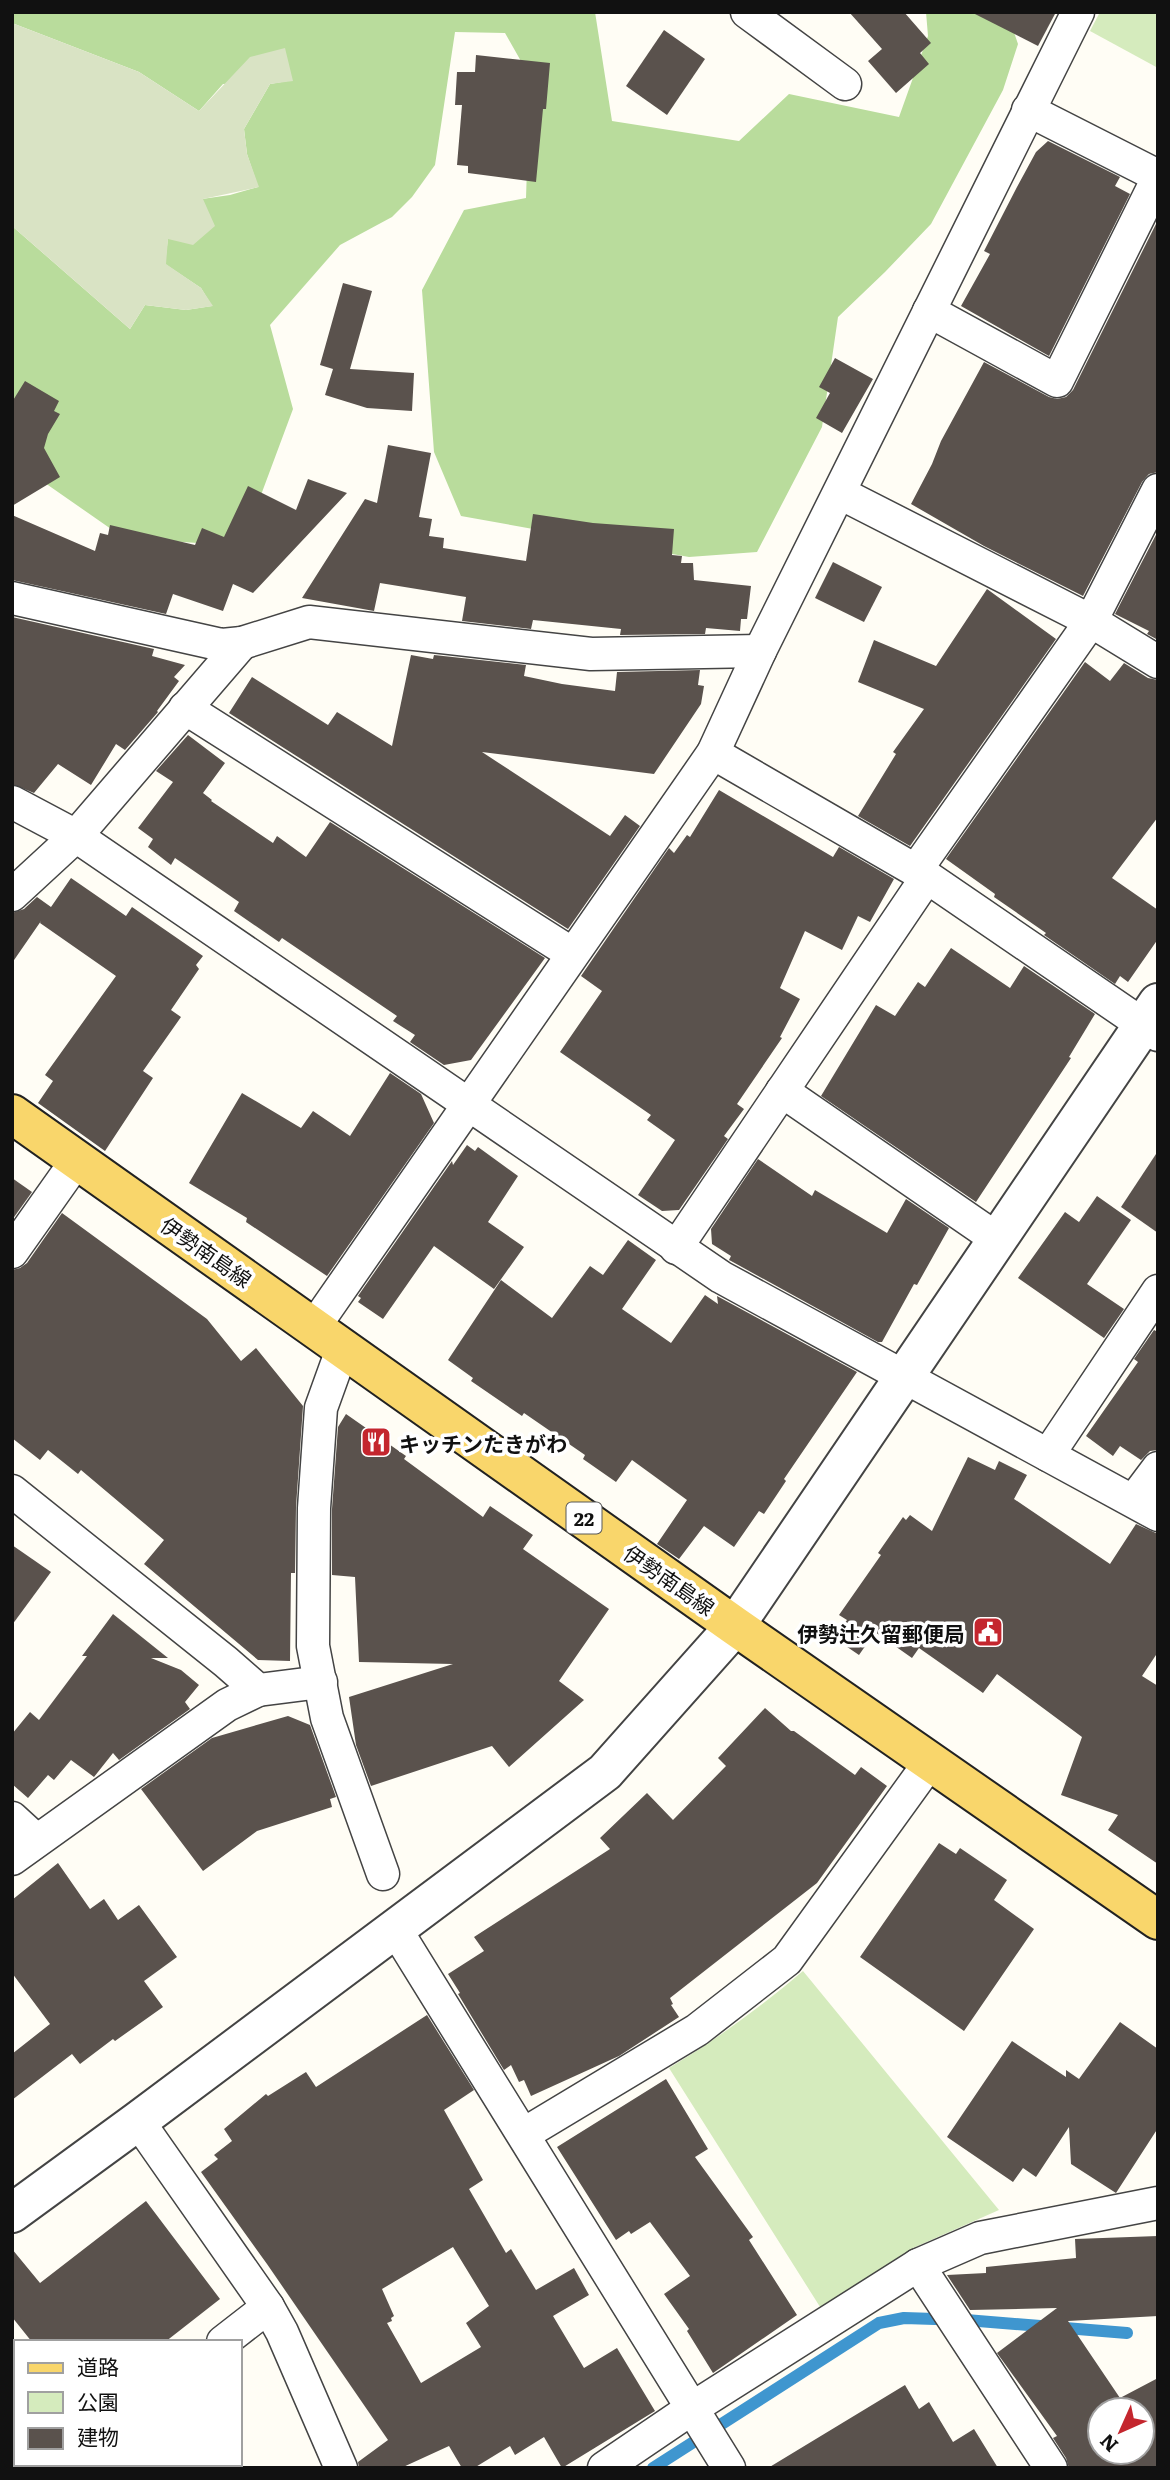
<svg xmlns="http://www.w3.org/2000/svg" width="1170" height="2480" viewBox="0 0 1170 2480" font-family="Literata,'Noto Sans JP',serif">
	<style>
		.green { fill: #d5ebbd }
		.forest { fill: #b9dc9c }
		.cemetery { fill: #d9e3c4 }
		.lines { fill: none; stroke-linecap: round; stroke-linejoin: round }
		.stream { stroke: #3f96cf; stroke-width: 12 }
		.building { fill: #5a524d; fill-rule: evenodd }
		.minor-casing { stroke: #444; stroke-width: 35 }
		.tertiary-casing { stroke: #444; stroke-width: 42 }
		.primary-casing { stroke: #222; stroke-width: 42 }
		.minor { stroke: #fff; stroke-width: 32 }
		.tertiary { stroke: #fff; stroke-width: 38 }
		.primary { stroke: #f9d66b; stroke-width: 38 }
		.labels { text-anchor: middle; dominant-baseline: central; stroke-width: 7; stroke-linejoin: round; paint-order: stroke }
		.shield { fill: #fff; stroke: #585858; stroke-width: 2 }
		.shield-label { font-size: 19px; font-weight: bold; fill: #111 }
		.street-label { font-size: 21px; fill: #111; stroke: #fff }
		.poi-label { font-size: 21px; font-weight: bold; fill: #111; stroke: #fff; text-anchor: start }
	</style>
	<rect width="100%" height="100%" fill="#fffdf5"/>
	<g class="green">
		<polygon points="1100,12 1158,12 1158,68 1090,31"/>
		<path d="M803 1971 999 2210 913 2248 822 2310 669 2068C717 2039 761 2007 803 1971Z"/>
	</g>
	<polygon class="forest" points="12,12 595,12 612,121 739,141 789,94 899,117 928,36 926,12 1007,12 1018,44 1003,90 931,224 885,272 838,317 822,427 757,552 689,557 461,516 434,452 422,290 464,210 526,198 530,77 505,33 455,32 435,165 412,197 392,217 340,245 270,325 293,409 242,546 124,538 12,460 12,226 130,329 145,305 186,310 212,306 201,288 165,264 168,238 202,199 230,195 258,187 247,154 244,129 270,84 293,80 223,84 199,111 139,72 12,23"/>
	<polygon class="cemetery" points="12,23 139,72 199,111 250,57 285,48 293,81 270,84 244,129 247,154 259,187 203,199 215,226 193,245 168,239 166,264 201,288 213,306 186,310 145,305 130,329 12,226"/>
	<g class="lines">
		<polyline class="stream" points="653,2468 879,2323 904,2318 966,2320 1127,2333"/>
	</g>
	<g class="building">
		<polygon points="849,12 904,12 931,43 920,53 929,64 896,93 868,61 882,49"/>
		<polygon points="971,12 1056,12 1038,46"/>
		<polygon points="664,30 705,59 667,115 626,86"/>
		<polygon points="476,55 550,63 546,109 543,109 536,182 468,173 468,166 457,165 462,105 455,105 457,72 475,72"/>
		<polygon points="1048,141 1120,177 1115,186 1130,194 1049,356 961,306 990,254 984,251 1017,187 1036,152"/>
		<polygon points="1158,220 1158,472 1149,474 1142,482 1083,596 984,546 911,504 932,464 941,441 984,362 1049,397 1057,399 1066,397 1073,390"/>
		<polygon points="343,283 372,291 350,369 414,373 412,411 367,408 325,395 333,369 320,365"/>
		<polygon points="835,358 873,379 842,433 816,418 830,393 819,387"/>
		<polygon points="25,381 59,401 54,411 60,414 48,434 44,448 60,477 12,506 12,402"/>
		<polygon points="388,445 431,453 419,517 432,519 429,536 444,538 443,548 526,561 533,514 593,523 674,529 672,555 682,556 681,563 693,563 694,580 751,586 747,619 741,619 740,631 706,628 705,634 620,635 621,629 533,620 531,629 462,621 466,597 380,583 374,611 302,598 365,499 377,503"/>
		<polygon points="308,479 347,493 253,593 233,584 223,611 173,594 166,614 12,580 12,515 95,551 100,533 108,535 110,525 195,545 202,528 224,537 248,486 296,510"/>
		<polygon points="1158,531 1158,640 1147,634 1149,631 1115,614"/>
		<polygon points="833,562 882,587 864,622 815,598"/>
		<polygon points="987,589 1056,639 910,846 858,816 896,754 893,752 924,709 858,682 874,640 936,666"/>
		<polygon points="12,617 154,649 152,656 185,665 174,677 179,681 157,711 158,712 125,750 116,744 91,785 58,764 34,793 12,784"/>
		<polygon points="411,655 433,659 434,655 526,665 524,676 562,684 615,691 617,672 700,670 698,685 704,686 701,704 654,774 482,752 610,836 625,815 640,826 568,929 229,713 252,677 328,725 337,712 392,746"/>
		<polygon points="1085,662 1110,681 1124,663 1148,678 1158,680 1158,817 1112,878 1158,910 1158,939 1128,982 1120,976 1115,984 1044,935 1046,933 994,897 995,894 946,859"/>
		<polygon points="188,735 225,763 203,793 212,800 211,801 273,843 277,836 306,857 330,822 545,958 471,1060 444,1065 410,1042 415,1035 393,1021 397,1016 282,938 279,942 234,911 239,902 175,858 171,865 148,847 153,839 138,828 173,782 156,771"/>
		<polygon points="719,790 833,857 839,847 894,879 870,922 858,916 842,950 805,931 780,988 800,999 780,1037 782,1038 737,1104 744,1109 724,1136 728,1139 679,1210 662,1211 638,1195 675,1140 647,1120 651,1115 560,1052 602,991 581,976 669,848 674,853 687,835 690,837"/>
		<polygon points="71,878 126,916 132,907 203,956 196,965 199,969 171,1010 181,1017 143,1071 153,1078 105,1151 38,1103 53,1081 45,1075 116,976 40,923 41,921 12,963 12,913 24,909 37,897 51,907"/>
		<polygon points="951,948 1010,988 1024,966 1095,1014 1069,1057 1071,1058 976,1202 821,1096 876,1005 895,1016 918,982 925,987"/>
		<polygon points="390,1073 421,1094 434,1123 327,1276 246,1222 247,1218 189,1183 242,1093 301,1128 313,1111 350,1136"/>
		<polygon points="467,1145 475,1151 478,1147 518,1176 488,1222 524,1247 494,1289 434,1246 383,1319 358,1302 361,1298 358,1296 452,1161 453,1165"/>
		<polygon points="1158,1151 1158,1233 1121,1207"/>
		<polygon points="758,1159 812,1196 815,1190 887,1233 906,1199 949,1228 917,1285 914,1284 882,1342 878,1342 731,1261 729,1260 731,1256 712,1244 711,1229"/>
		<polygon points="12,1178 32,1192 12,1220"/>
		<polygon points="1097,1196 1131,1220 1087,1284 1124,1309 1104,1338 1018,1278 1065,1212 1079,1222"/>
		<polygon points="62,1213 207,1319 241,1361 256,1348 303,1406 296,1507 295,1573 291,1573 290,1661 258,1660 144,1564 164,1540 81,1470 78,1474 48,1450 40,1460 12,1438 12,1270 20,1268 27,1263"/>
		<polygon points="628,1240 656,1260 622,1309 671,1343 705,1295 718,1304 717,1296 857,1372 784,1479 786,1481 764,1514 759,1511 734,1547 704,1526 679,1559 657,1544 687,1500 632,1460 616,1482 583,1459 585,1455 524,1413 522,1416 471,1381 473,1378 448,1360 501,1280 552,1318 590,1266 603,1275"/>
		<polygon points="1154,1330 1158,1332 1158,1450 1150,1451 1141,1460 1120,1446 1113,1456 1086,1436 1138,1362 1134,1359"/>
		<polygon points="346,1414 406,1456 404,1459 483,1517 490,1506 533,1535 523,1549 609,1609 559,1681 584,1700 509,1767 492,1746 371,1786 356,1745 349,1697 453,1664 359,1662 355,1577 332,1575 332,1509 338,1427"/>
		<polygon points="968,1457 995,1470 999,1461 1027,1475 1014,1499 1110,1564 1136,1524 1158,1534 1158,1652 1142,1676 1158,1686 1158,1864 1108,1830 1118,1815 1061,1795 1082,1737 997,1674 983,1693 919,1648 912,1658 875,1632 859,1655 834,1638 847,1620 839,1615 881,1555 878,1553 903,1517 906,1520 910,1515 932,1531"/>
		<polygon points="12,1545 51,1572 12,1625"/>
		<polygon points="113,1614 168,1658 151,1658 181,1670 199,1685 185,1702 190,1709 119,1760 113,1753 94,1777 71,1760 54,1780 48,1775 28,1798 12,1784 12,1734 30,1712 39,1720 87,1656 82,1656"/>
		<polygon points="765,1708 791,1731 794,1731 855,1775 861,1767 887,1786 817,1883 670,1998 673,2004 671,2005 679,2017 619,2056 531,2096 524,2080 519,2082 511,2065 504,2070 458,1994 460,1993 448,1974 484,1951 474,1937 610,1849 600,1838 647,1793 673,1820 726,1766 718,1758"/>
		<polygon points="288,1716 310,1725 336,1797 330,1799 332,1807 257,1831 203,1871 141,1789 212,1738"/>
		<polygon points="939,1843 956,1854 960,1848 1007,1880 994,1900 1034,1929 964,2031 860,1957"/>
		<polygon points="58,1863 90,1909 104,1899 118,1920 139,1905 177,1957 144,1981 163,2007 115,2041 113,2039 80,2064 72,2054 12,2100 12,2054 50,2024 12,1973 12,1900"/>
		<path d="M427 2015 474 2090 444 2110 483 2180 469 2189 506 2253 511 2249 536 2290 574 2268 589 2295 553 2316 584 2368 617 2348 655 2411 562 2468 544 2437 515 2455 510 2446 474 2468H462L449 2446 401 2468H359L358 2462 388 2440 267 2264 201 2172 218 2159 214 2155 232 2141 224 2129 266 2094 268 2096 306 2072 316 2087ZM453 2247 489 2306 466 2323 481 2347 421 2383 387 2323 392 2321 391 2318 394 2316 382 2289Z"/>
		<polygon points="1120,2022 1158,2049 1158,2128 1116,2193 1071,2164 1069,2127 1036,2177 1023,2168 1013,2182 947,2137 1012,2041 1066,2077 1066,2070 1079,2079"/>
		<polygon points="666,2079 708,2149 695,2157 753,2237 749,2240 797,2315 713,2373 687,2331 689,2329 664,2294 690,2276 650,2222 631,2234 629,2231 616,2240 557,2147"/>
		<polygon points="146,2201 220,2299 165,2342 32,2342 12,2317 12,2249 40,2283"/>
		<path d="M1158 2236V2316L1068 2321 1120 2398 1158 2378V2468H1069L1066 2458 1053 2438 1057 2436 997 2353 1057 2308 970 2310 947 2275 986 2273V2267L1076 2258 1075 2239ZM1100 2410H1142V2452H1100Z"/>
		<polygon points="905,2385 919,2409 929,2402 953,2442 974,2429 998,2468 768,2468"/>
	</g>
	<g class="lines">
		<g class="minor-casing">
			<g id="minor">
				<polyline points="747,12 845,84"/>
				<polyline points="1028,110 1158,176"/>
				<polyline points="929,311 1057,381 1158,178"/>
				<polyline points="840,493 1091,621 1158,662"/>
				<polyline points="12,598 222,645 242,643 309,622 591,654 760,651"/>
				<polyline points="185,708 571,953"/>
				<polyline points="713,753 927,877 1158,1035"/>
				<polyline points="12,802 76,836 721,1277 1158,1515"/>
				<polyline points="916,870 1091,621 1158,490"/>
				<polyline points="12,895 76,836 242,643"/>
				<polyline points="782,1091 997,1239"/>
				<polyline points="676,1248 927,877"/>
				<polyline points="12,1252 77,1160"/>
				<polyline points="314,1327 713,753 760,651 1078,12"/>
				<polyline points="343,1347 321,1408 314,1508 313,1646 327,1718 383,1874"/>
				<polyline points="1048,1455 1158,1291"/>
				<polyline points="12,1491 226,1662 258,1690 321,1682"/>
				<polyline points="1134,1500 1158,1468"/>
				<polyline points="12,1818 36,1840"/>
				<polyline points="12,1859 227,1705 258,1690"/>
				<polyline points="396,1930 729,2468"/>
				<polyline points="138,2121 268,2307 282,2332 341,2468"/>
				<polyline points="524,2134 697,2030 787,1960 930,1762"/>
				<polyline points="918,2265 1051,2468"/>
				<polyline points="223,2342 268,2307"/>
				<polyline points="58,2468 62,2464"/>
				<polyline points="604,2468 691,2409 918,2265 980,2238 1158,2203"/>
			</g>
		</g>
		<g class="tertiary-casing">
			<polyline id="tertiary" points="12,2213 138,2121 605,1772 735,1626 1158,1003"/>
		</g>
		<g class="primary-casing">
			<polyline id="primary" points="12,1114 735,1626 1158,1920"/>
		</g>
		<use href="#minor" class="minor"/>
		<use href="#tertiary" class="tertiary"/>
		<use href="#primary" class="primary"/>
	</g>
	<defs>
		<g id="restaurant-square" transform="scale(1.575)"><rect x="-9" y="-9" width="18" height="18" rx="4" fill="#c4262e" stroke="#fff"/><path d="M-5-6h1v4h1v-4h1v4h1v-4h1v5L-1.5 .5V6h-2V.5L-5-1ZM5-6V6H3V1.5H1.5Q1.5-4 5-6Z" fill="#fff"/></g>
		<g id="civic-square" transform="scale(1.575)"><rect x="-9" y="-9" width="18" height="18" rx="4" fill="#c4262e" stroke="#fff"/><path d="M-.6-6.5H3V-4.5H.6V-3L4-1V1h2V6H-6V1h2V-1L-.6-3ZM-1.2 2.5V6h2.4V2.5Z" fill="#fff"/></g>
	</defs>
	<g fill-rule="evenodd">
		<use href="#restaurant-square" x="376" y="1442"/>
		<use href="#civic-square" x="988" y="1632"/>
	</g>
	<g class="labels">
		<rect class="shield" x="566.5" y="1502.5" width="35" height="31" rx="5"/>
		<g class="shield-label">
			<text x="584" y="1518">22</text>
		</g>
		<g class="street-label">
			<text transform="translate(207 1251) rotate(35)">伊勢南島線</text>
			<text transform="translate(670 1579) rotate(35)">伊勢南島線</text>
		</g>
		<g class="poi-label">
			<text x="399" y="1442">キッチンたきがわ</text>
			<text x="965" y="1632" text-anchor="end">伊勢辻久留郵便局</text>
		</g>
	</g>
	<rect width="1170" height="2480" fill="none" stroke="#111111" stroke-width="28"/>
	<rect x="14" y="2340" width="228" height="126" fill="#ffffff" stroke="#a0a0a0" stroke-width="2"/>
	<rect x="28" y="2363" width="35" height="10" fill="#f9d66b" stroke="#a0a0a0" stroke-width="2"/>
	<text x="77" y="2375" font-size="21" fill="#111111">道路</text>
	<rect x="28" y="2392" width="35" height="21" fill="#d5ebbd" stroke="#a0a0a0" stroke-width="2"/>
	<text x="77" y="2410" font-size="21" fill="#111111">公園</text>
	<rect x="28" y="2428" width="35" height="21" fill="#5a524d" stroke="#a0a0a0" stroke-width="2"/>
	<text x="77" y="2445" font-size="21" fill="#111111">建物</text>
	<g transform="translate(1121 2431) rotate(225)"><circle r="33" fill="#ffffff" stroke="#a0a0a0" stroke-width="2"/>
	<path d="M0-5L12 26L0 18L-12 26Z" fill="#c4262e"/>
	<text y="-10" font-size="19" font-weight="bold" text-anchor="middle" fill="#111111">N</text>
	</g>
</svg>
